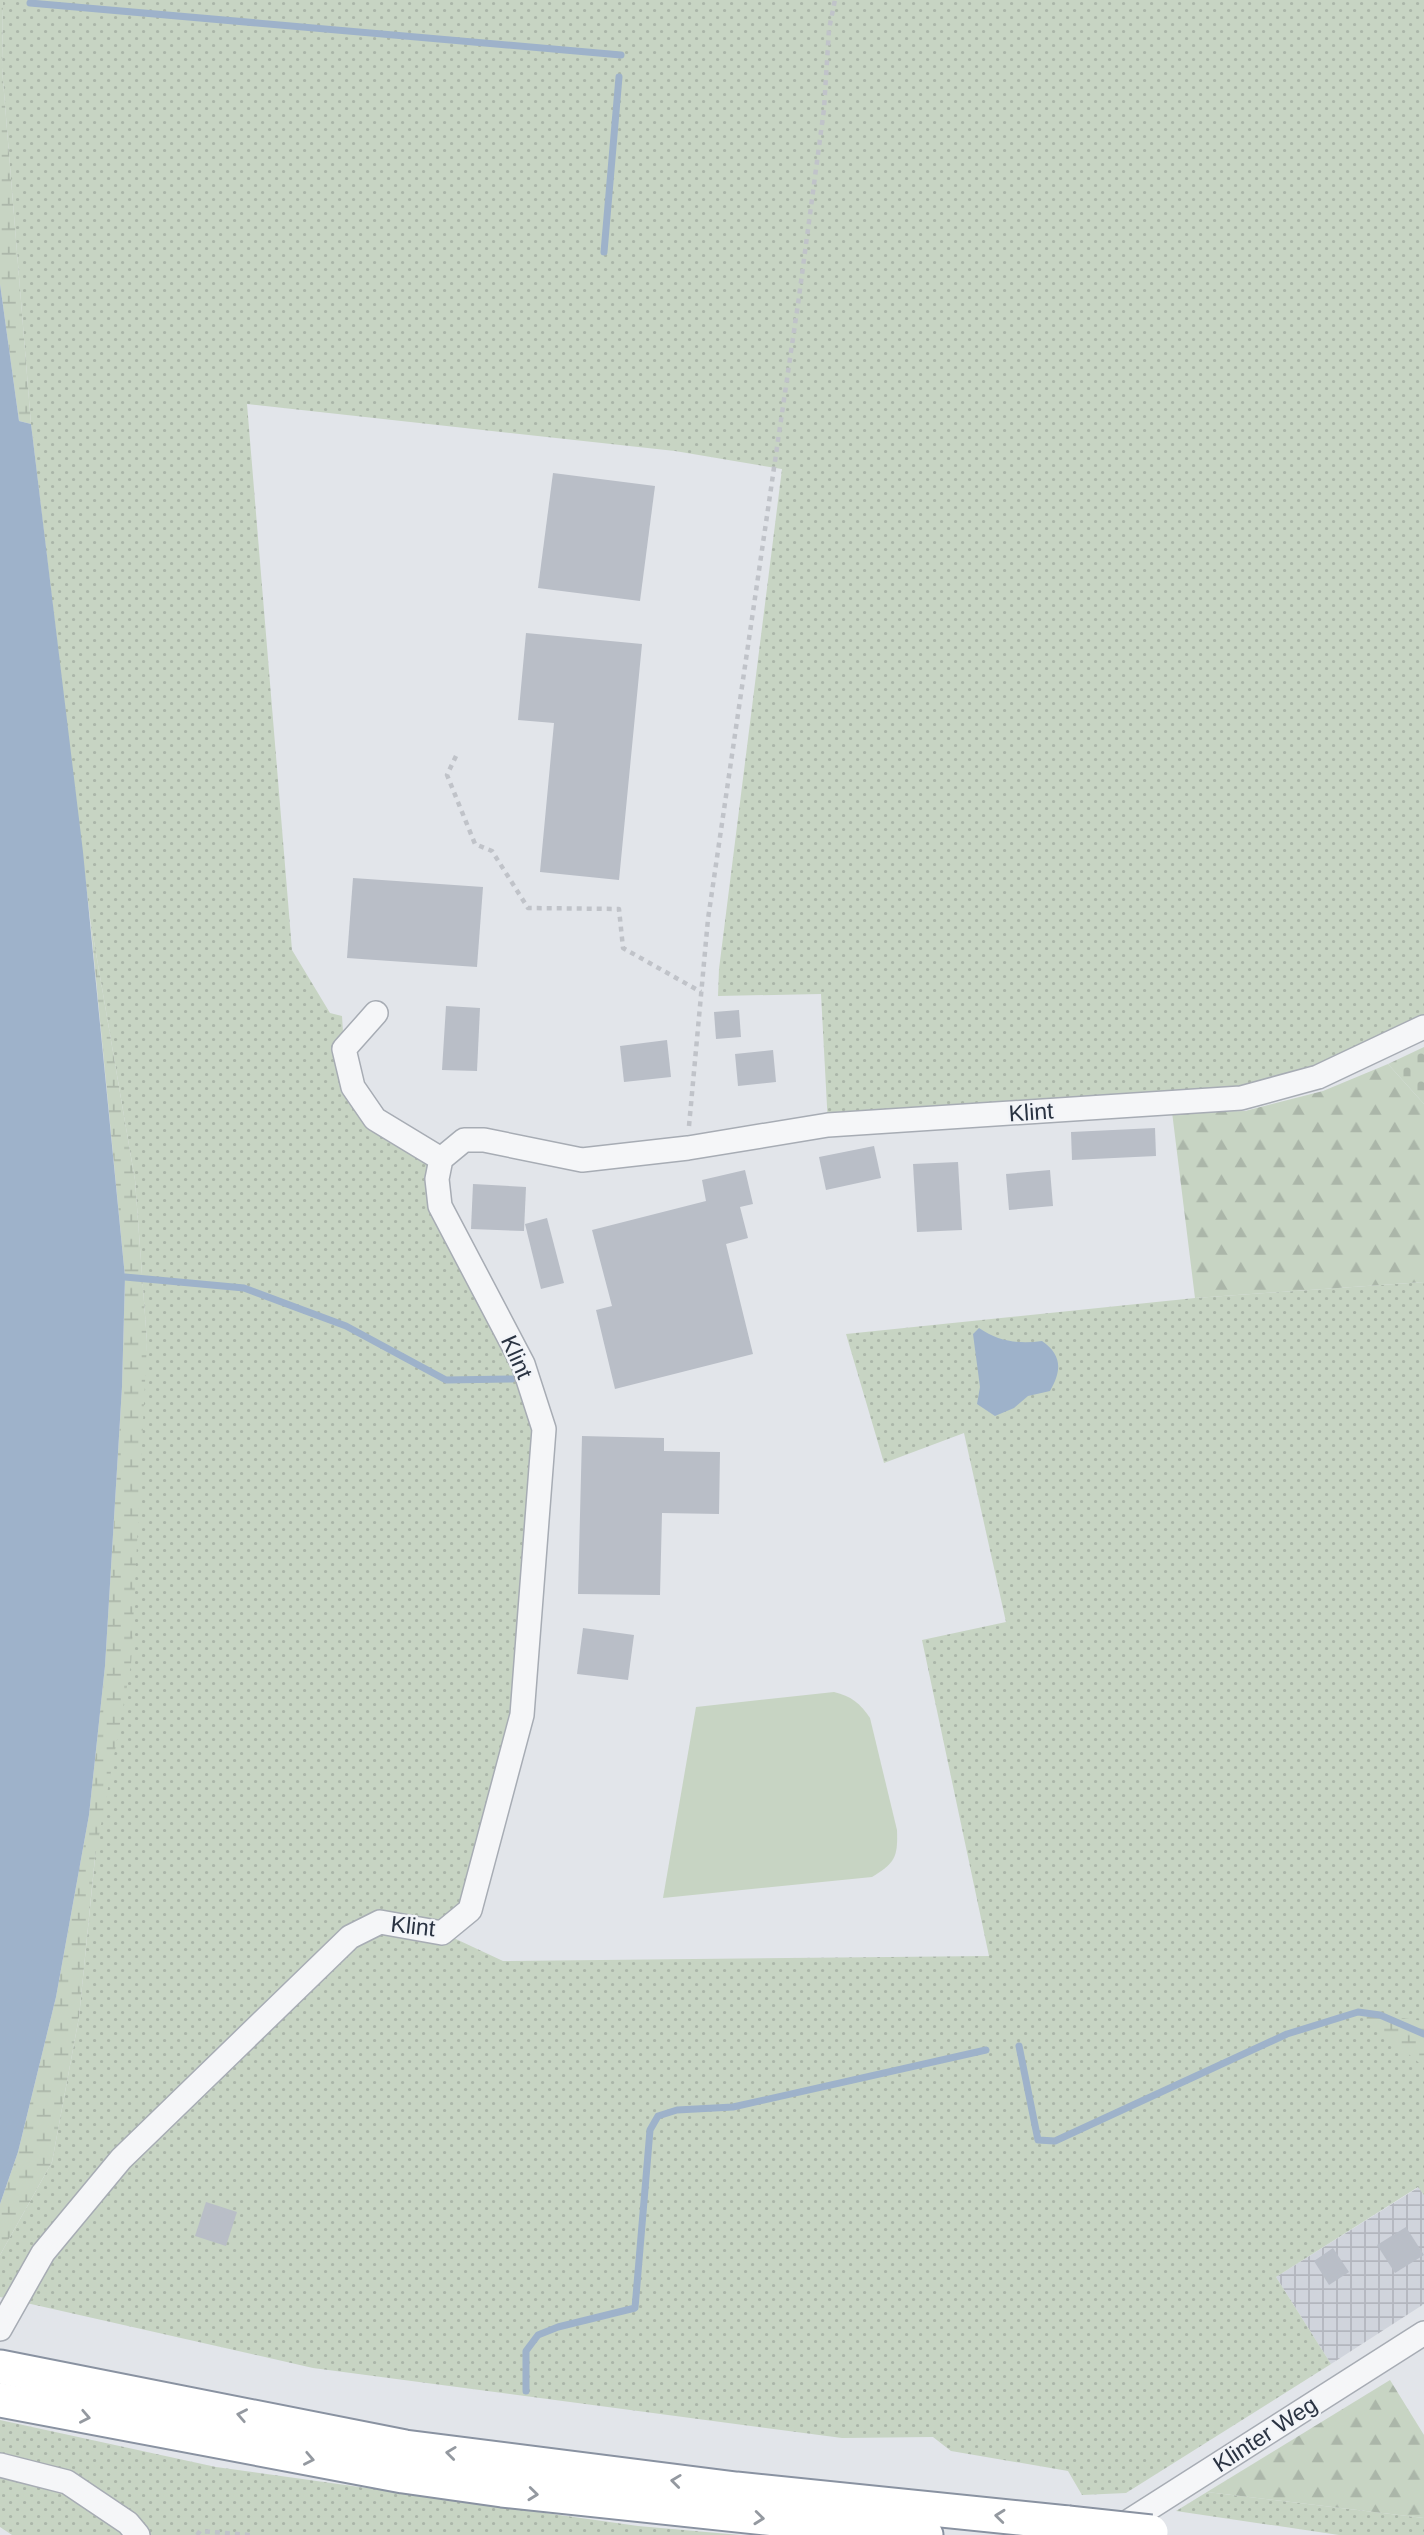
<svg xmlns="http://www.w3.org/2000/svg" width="1424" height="2535" viewBox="0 0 1424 2535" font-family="Helvetica,sans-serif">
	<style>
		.industrial { fill: url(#industrial-grid) }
		.grass { fill: url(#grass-dots) }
		.forest { fill: url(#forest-firs) }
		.wetland { fill: url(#wetland-marsh) }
		.cemetery { fill: url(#cemetery-stones) }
		.pitch { fill: #c7d4c3 }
		.water { fill: #9eb2ca }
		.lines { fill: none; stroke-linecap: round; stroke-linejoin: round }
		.stream { stroke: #9eb2ca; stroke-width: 7 }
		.building { fill: #b9bec7 }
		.minor-casing { stroke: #a7acb4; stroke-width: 26 }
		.highway-casing { stroke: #8992a1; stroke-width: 37 }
		.path { stroke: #c0c3c9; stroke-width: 4.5; stroke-dasharray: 5 5; stroke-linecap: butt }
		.minor { stroke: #f5f6f8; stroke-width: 23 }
		.highway { stroke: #fff; stroke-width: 33 }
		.highway-bridge-casing { stroke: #8992a1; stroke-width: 37; stroke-linecap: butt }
		.highway-bridge { stroke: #fff; stroke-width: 33 }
		.oneway { stroke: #9499a0 }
		.labels { text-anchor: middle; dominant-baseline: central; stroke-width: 5; stroke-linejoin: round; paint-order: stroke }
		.street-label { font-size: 23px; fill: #2a3342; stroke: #f2f4f8 }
	</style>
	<defs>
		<pattern id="industrial-grid" width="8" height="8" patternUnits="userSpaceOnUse" patternTransform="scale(1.75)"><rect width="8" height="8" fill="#d0d4dc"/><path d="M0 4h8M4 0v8" fill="none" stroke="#b3b6be"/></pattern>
		<pattern id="grass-dots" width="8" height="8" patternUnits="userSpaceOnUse" patternTransform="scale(1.75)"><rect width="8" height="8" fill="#c7d4c3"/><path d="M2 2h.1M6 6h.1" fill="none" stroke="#abb6a9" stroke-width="1.8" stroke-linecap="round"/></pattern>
		<pattern id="forest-firs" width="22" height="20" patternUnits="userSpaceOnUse" patternTransform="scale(1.75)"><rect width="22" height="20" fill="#c7d4c3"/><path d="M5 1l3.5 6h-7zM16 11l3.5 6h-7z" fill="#abb6a9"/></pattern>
		<pattern id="wetland-marsh" width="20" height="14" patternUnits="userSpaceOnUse" patternTransform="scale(1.75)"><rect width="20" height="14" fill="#c7d4c3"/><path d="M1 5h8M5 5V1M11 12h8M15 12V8" fill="none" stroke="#abb6a9"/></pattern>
		<pattern id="cemetery-stones" width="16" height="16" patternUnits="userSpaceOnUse" patternTransform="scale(1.75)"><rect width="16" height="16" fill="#c7d4c3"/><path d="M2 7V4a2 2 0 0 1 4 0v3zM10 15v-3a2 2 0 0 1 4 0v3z" fill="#abb6a9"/></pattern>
	</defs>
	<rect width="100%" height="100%" fill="#e2e5ea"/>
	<polygon class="industrial" points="1419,2187 1424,2195 1424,2304 1331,2364 1276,2277"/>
	<g class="grass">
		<polygon points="3,0 1424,0 1424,1027 1241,1098 828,1125 821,994 718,996 719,969 782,469 675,451 247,404 292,950 330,1013 342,1016 344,1049 353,1087 441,1159 437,1179 544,1429 522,1715 470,1910 443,1933 503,1961 989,1956 922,1640 1006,1622 964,1433 884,1463 846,1334 1195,1298 1424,1282 1424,2195 1418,2187 1276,2277 1331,2364 1126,2493 1082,2495 1068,2471 951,2451 933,2437 842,2438 313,2368 0,2297 0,2255 52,2162 79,2017 147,1342 135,1180 90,918 31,424 2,68"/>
		<polygon points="0,2420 216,2467 638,2526 740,2535 12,2535 0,2527"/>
		<polygon points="1207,2492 1424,2518 1424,2535 1339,2535 1176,2511"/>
	</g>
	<g class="forest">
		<polygon points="1388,1064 1424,1104 1424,1282 1195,1298 1172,1112 1245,1111 1323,1091"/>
		<polygon points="1390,2380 1424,2435 1424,2518 1207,2492"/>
	</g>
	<g class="wetland">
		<polygon points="0,0 3,0 2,68 31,424 19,421 0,284"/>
		<polygon points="90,918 135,1180 147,1342 131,1665 95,1857 79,2017 52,2162 0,2255 0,2204 18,2152 56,1997 89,1815 105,1666 122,1387 125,1277"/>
		<polygon points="1358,2012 1424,2021 1424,2067"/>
	</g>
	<polygon class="cemetery" points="1424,1047 1424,1104 1388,1064"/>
	<path class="pitch" d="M834 1692C851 1696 860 1703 870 1718L897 1830C898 1857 895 1863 872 1877L663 1898 696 1707Z"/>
	<g class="water">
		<polygon points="0,284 19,421 31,424 83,852 125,1277 122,1387 105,1666 89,1815 56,1997 18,2152 0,2204"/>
		<path d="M979 1328C999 1342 1020 1344 1042 1341 1062 1355 1062 1370 1050 1391L1028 1396 1014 1408 995 1416 977 1404 980 1387 973 1334Z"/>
	</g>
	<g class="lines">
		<g class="stream">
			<polyline points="30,3 621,55"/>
			<polyline points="604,252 619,77"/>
			<polyline points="125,1277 244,1288 346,1326 446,1380 512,1379"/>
			<polyline points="1019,2046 1038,2140 1055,2141 1287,2034 1358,2012 1380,2015 1424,2034"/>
			<polyline points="526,2391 526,2351 538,2335 558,2327 635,2308 650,2130 658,2116 677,2110 733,2107 986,2050"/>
		</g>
	</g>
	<g class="building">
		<polygon points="553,473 655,486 640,601 538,588"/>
		<polygon points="526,633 642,644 619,880 540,872 554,723 518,720"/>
		<polygon points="353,878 483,887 477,967 347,958"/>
		<polygon points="446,1006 480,1008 477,1071 442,1070"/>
		<polygon points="739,1010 741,1037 716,1039 714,1012"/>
		<polygon points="667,1040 671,1077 624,1082 620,1046"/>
		<polygon points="773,1050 776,1082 738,1086 735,1054"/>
		<polygon points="1155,1128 1156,1156 1072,1160 1071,1132"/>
		<polygon points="874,1146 881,1178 826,1190 819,1157"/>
		<polygon points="958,1162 962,1230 917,1232 913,1164"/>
		<polygon points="745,1170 753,1204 740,1207 748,1238 726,1244 753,1354 615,1389 596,1310 612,1306 592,1230 706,1201 702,1180"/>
		<polygon points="1050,1170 1053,1206 1009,1210 1006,1174"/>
		<polygon points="473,1184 526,1187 524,1231 471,1229"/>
		<polygon points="547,1218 564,1283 541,1289 525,1224"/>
		<polygon points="582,1436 664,1438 664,1451 720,1452 719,1514 662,1513 660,1595 578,1594"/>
		<polygon points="583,1628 634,1635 628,1680 577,1674"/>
		<polygon points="206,2202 237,2212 226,2246 195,2236"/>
		<polygon points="1406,2227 1424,2255 1395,2273 1377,2245"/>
		<polygon points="1333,2248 1349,2272 1329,2285 1314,2261"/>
	</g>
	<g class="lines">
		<g class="minor-casing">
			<g id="minor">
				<polyline points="376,1013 344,1049 353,1087 375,1119 441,1159"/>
				<polyline points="0,2329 43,2253 121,2159 350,1937 380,1922 442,1933 470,1910 522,1715 544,1429 523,1364 440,1206 437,1179 441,1159 464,1140 484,1140 582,1160 688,1148 828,1125 1241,1098 1318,1077 1424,1027"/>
				<polyline points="0,2465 67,2482 128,2523 138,2535"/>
				<polyline points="1115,2530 1424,2333"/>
			</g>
		</g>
		<g class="highway-casing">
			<g id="highway">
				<polyline points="0,2367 405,2447 736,2489 1068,2523"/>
				<polyline points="0,2400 403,2476 502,2490 926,2535"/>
			</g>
		</g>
		<g class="path">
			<polyline points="456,756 447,775 475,844 492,851 528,908 619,909 623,948 701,992"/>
			<polyline points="689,1126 708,919 799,297 824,109 829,29 835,0"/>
			<polyline points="197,2535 200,2531 250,2535"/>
		</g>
		<use href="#minor" class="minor"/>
		<use href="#highway" class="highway"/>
		<g class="highway-bridge-casing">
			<polyline id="highway-bridge" points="1068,2523 1151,2532"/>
		</g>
		<use href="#highway-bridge" class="highway-bridge"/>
	</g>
	<defs><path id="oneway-chevron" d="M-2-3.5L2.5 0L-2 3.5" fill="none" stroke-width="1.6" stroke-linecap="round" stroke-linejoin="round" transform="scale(1.75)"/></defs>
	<g class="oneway">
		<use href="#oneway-chevron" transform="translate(242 2415) rotate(-169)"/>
		<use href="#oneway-chevron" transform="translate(85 2417) rotate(11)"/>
		<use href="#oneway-chevron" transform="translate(451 2453) rotate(-173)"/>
		<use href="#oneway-chevron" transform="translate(309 2459) rotate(11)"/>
		<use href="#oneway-chevron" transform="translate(676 2481) rotate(-173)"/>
		<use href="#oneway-chevron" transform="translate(533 2494) rotate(6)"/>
		<use href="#oneway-chevron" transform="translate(1000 2516) rotate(-174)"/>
		<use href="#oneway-chevron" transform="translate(759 2518) rotate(6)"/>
	</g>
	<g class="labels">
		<g class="street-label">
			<text transform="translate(1031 1112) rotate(-4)">Klint</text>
			<text transform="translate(517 1357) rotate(66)">Klint</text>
			<text transform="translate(413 1926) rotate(6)">Klint</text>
			<text transform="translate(1265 2434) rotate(-33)">Klinter Weg</text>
		</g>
	</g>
</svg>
